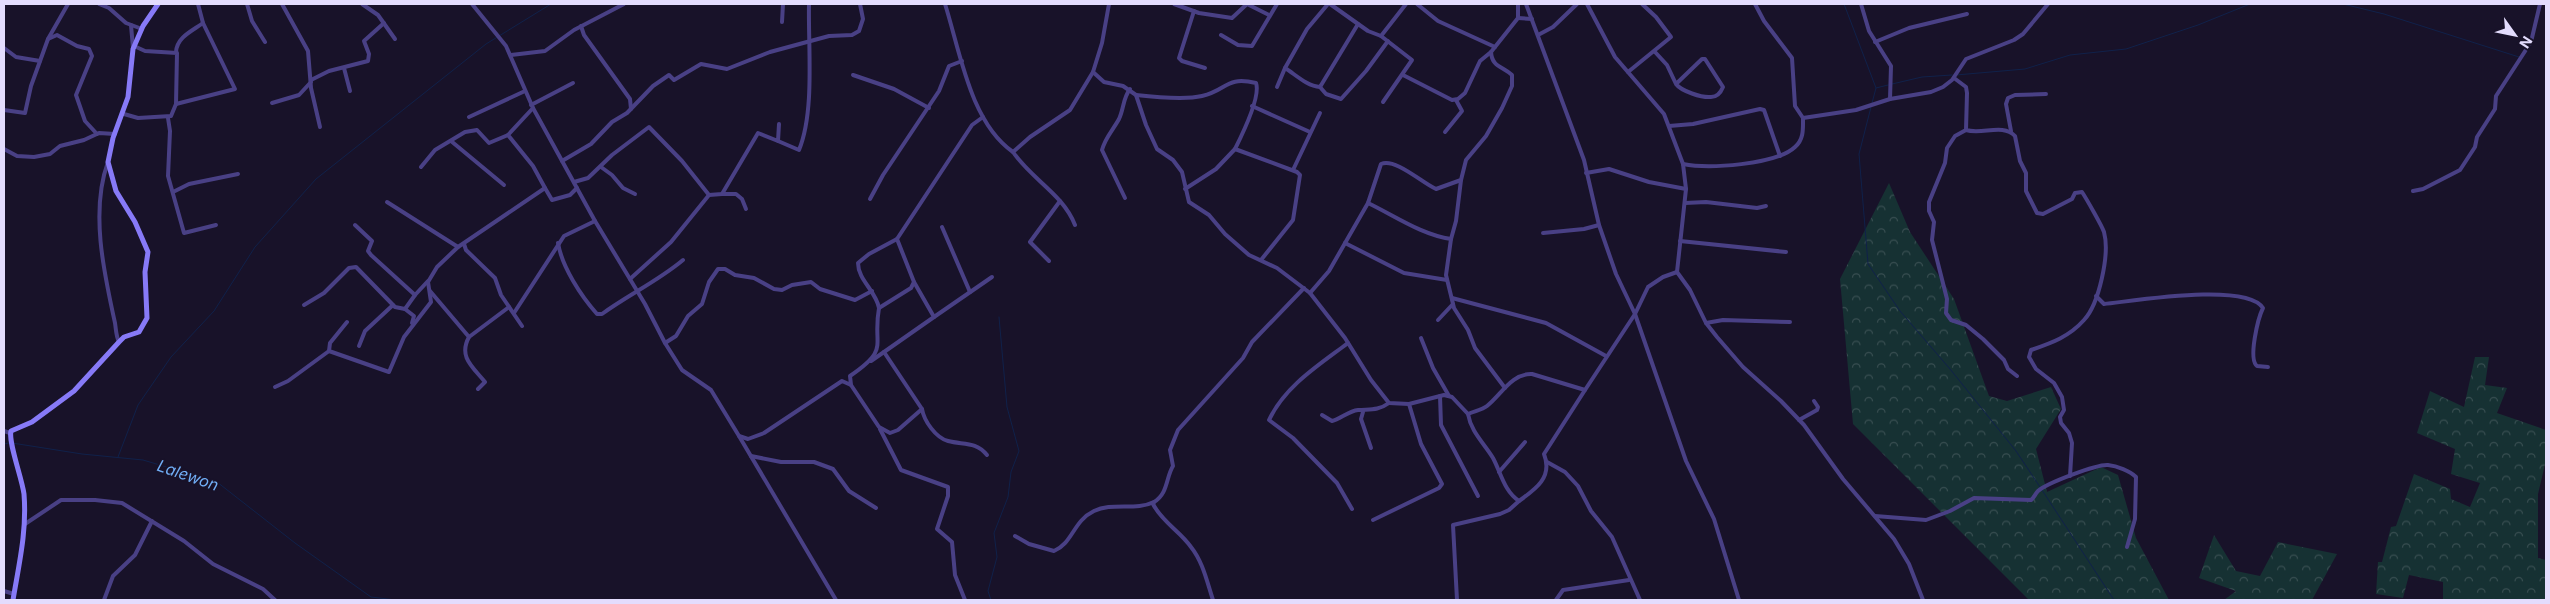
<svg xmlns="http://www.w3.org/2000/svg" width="2550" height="604" viewBox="0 0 2550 604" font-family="Inter,sans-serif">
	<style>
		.forest { fill: url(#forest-crowns) }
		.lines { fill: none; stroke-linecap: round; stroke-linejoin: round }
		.stream { stroke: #10214a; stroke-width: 1 }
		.street { stroke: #494085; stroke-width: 4 }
		.secondary { stroke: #877af7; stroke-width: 5 }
		.labels { text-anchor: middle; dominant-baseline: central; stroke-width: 4; stroke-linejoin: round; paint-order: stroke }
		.water-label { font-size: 16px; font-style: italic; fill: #71aef6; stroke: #181229 }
	</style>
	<defs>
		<pattern id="forest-crowns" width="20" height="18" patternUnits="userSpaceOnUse" patternTransform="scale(1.25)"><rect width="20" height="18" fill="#163133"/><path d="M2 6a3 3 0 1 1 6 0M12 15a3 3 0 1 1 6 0" fill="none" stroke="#384e51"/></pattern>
	</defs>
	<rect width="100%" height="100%" fill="#181229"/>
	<g class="forest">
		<polygon points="1889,183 1910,232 1954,299 1989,396 2007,401 2051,387 2061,409 2036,449 2047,492 2101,467 2118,475 2136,538 2169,600 2029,600 1853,424 1840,279"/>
		<polygon points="2475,357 2489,357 2485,385 2507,388 2497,413 2546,430 2546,460 2538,494 2538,558 2546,560 2546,600 2443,599 2443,582 2409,575 2403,598 2376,594 2378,562 2382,562 2391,527 2396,526 2414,474 2450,489 2451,499 2470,507 2480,483 2451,474 2455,449 2417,433 2430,391 2464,407"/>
		<polygon points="2214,535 2236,571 2260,576 2278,542 2337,554 2312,600 2224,600 2236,591 2199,578"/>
	</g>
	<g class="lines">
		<g class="stream">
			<polyline points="1844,4 1876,88 1872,103"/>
			<polyline points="2343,4 2384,14 2519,57"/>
			<polyline points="1956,75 2025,69 2070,55 2126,49 2198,25 2250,4"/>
			<polyline points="1892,84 1922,77 1952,75"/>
			<polyline points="1876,88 1888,85"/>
			<polyline points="1871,107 1859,154 1868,264 1900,311 1950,369 2016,451 2040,487"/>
			<polyline points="12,443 82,454 143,460 217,482 295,543 371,597 396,600"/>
			<polyline points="4,444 9,443"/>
			<polyline points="118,457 138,405 171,357 214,311 255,247 316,179 486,44 551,4"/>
			<polyline points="2042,490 2114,600"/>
			<polyline points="991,600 988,591 997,557 994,533 1008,497 1011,472 1019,451 1007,407 999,317"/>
		</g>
		<g class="street">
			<polyline points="99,4 109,8 126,23 142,29"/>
			<polyline points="247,4 252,21 265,42"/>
			<polyline points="282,4 308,51 311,88 320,127"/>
			<polyline points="362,4 378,15 395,39"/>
			<path d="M472 4 506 46 533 108 595 221 645 304 665 343 682 370 711 390 739 436 748 439 764 433 842 381 851 385 850 376C891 348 872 347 879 308L911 288 914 282"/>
			<path d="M945 4C960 51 970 122 1013 152"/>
			<path d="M1109 4 1102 43 1093 72 1104 82 1123 86 1136 95 1146 125 1157 149 1173 160 1182 172 1189 202 1209 215 1225 234 1249 255 1277 268 1310 293 1345 338 1371 380 1389 403 1409 404 1444 395 1452 397 1468 414C1474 411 1482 410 1487 406 1501 395 1512 373 1532 374L1585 390 1635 314 1648 287 1663 277 1677 272"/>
			<polyline points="1174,4 1199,13 1232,18 1247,4 1269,15"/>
			<path d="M1328 4 1307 29 1285 68C1296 75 1307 86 1320 87L1358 24"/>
			<polyline points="1330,4 1368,31 1381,36 1406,4"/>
			<polyline points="1417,4 1438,21 1495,47"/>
			<polyline points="1526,4 1584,160 1599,225 1616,274 1635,314 1686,461 1714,519 1739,600"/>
			<polyline points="1587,4 1615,57 1664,114 1683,164 1686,189 1677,272 1690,290 1706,323 1717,337 1743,367 1781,401 1804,425 1843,479 1894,539 1909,564 1923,600"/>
			<polyline points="1755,4 1764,21 1792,58 1795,106 1803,118"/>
			<polyline points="1861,4 1869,31 1891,66 1890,99"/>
			<polyline points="1194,11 1179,58 1182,61 1205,68"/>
			<polyline points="1518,18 1532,19"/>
			<polyline points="782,22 783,4"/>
			<polyline points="131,25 133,48"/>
			<polyline points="581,26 584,35 630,99 631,109"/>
			<polyline points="1221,35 1238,45 1252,46 1277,4"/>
			<polyline points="1538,35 1553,27 1577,4"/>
			<polyline points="1381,36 1412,60 1383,102"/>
			<polyline points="48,39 57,35 77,46 89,49 92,56 76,95 85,121 97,134"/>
			<polyline points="1875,42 1909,28 1967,14"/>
			<polyline points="4,48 16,57 40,61"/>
			<path d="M176 52C177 37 192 31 203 23"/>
			<path d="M1655 52 1667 65 1676 84 1702 59H1705L1723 87C1721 92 1717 97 1711 97 1702 98 1681 91 1676 84"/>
			<polyline points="511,55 545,51 574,30 624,4"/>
			<polyline points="344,68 350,91"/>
			<polyline points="1628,72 1671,37 1656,17 1642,4"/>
			<polyline points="853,75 894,89 929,108"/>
			<polyline points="1403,75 1452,100 1458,99 1465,93 1480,61 1491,52 1518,18 1518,4"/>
			<path d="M1954 78 1966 87 1967 93 1966 130C1982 135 2003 123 2015 136L2020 161 2026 173V191L2037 213 2043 214 2072 199 2075 193 2082 192C2086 198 2102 226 2104 232 2110 254 2099 304 2084 320 2069 337 2051 343 2031 350L2029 357 2036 369 2054 383 2062 397 2064 410 2060 417 2061 423 2069 433 2072 443 2070 476"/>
			<polyline points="311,80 329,71 368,61 369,54 364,41 384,23"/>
			<polyline points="1277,87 1285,68"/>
			<polyline points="1320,87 1326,94 1341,99 1366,71 1388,41"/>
			<path d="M1136 95C1154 97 1185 100 1202 96 1228 90 1225 76 1256 83 1261 97 1242 135 1235 149L1297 172 1300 175 1293 220 1261 260"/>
			<polyline points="272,103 299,95 311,82"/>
			<polyline points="176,104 235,89 203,23 198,4"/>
			<polyline points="531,105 573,83"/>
			<polyline points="1252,106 1310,132"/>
			<polyline points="533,108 508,135 533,166 545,188"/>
			<polyline points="4,110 25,113 31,86 48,39 68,4"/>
			<polyline points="124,114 138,118 171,116 176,104 177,53 145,51 134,46"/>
			<polyline points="469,117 525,91"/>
			<polyline points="168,118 170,131 168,176 184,233 216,225"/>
			<polyline points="1669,126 1693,124 1760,109 1764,110 1780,156"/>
			<polyline points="1966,130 1955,136 1947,148 1945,163 1929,202 1929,211 1934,222 1932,240 1947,299 1946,313 1951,320 1966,325 1983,339 2004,360 2008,369 2017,376"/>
			<polyline points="2011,131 2006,104 2008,98 2015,95 2046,94"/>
			<polyline points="1445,132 1462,111 1456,100"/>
			<polyline points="451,141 504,185"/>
			<path d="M778 141 799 150C815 111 808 47 809 4"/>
			<polyline points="4,149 17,156 34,157 50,154 60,146 84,140 99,133 115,134"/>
			<polyline points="562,161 591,144 612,122 627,113 653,86 669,75 674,80 701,64 727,69 770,52 829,36 852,35 859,31 863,19 860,4"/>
			<path d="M108 162C90 211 104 273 115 323 116 329 116 336 119 342"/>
			<path d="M1683 164C1708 169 1776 165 1795 147 1804 139 1803 129 1803 118L1856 110 1890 99 1931 92 1943 87 1952 80 1966 59 2014 40 2023 34 2048 4"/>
			<polyline points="421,167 435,150 465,132 477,130 489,143 508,135"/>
			<polyline points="601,167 612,175 623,188 635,194"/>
			<polyline points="1293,170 1320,113"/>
			<polyline points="1586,173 1609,169 1649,182 1686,189"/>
			<polyline points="574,182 588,178 612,155 649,127 682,161 709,195"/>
			<polyline points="1185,189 1216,169 1235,149"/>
			<polyline points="2413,191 2423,189 2460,170 2475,147 2477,137 2495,109 2496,96 2531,42 2540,4"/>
			<polyline points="173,192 189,184 238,174"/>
			<polyline points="722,194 736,194 742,199 746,209"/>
			<path d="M1125 198 1102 150C1105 138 1113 130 1119 119 1124 108 1123 98 1130 89"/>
			<polyline points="870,199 883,175 939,91 949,66 962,61"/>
			<polyline points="387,202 458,247"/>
			<path d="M1368 203C1395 216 1422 235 1451 239L1446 275 1454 308 1468 330 1475 348 1505 388"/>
			<polyline points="1685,203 1706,202 1757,208 1766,206"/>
			<polyline points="355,225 372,241 368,251 371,255 415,295 428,281"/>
			<path d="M1075 225C1063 194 1031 179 1013 152L1030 137 1070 110 1093 72"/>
			<polyline points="942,227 970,292"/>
			<polyline points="1543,233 1584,229 1599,225"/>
			<polyline points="1451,239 1456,221 1461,180"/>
			<polyline points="1680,241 1786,252"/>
			<path d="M558 243C562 267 581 296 597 314H602C628 295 658 281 683 260"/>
			<polyline points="1345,243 1404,273 1447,280"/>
			<polyline points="464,244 466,250 495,278 501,295 522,326"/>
			<polyline points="1049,261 1030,242 1060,201"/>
			<polyline points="630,279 671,242 709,195 722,194 758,133 778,141 779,124"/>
			<polyline points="430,291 469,337"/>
			<path d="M1310 293 1329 271 1368 203 1381 164C1396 158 1422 183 1436 189L1461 180 1466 160 1486 136 1502 108 1512 86V75C1502 66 1492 67 1491 52"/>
			<path d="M2096 296 2104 304C2134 301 2246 282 2263 308 2258 318 2248 359 2257 366L2268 367"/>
			<polyline points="1452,298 1546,323 1606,356"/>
			<polyline points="304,305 324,293 349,268 356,267 395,307 405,309 414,316 412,323"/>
			<path d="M879 308C876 291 858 280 858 263L869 254 897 239"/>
			<polyline points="405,309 415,295"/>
			<polyline points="514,313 564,236 595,221"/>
			<polyline points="934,317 992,277"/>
			<polyline points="1438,320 1453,304"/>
			<polyline points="347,322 330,343 329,351 389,372 404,337 431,302 428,282 437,267 458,247 545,188 552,200 570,195 577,188"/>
			<polyline points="1706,323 1723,320 1790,322"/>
			<polyline points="1421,338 1433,368 1449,396"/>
			<polyline points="665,343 676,336 688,316 702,304 709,282 718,269 725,269 735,275 754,278 774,289 782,290 792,285 811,282 820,289 855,300 872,291"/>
			<path d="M1348 343C1319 365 1285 386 1269 420L1293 438 1337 483 1352 509"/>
			<polyline points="359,346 365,331 393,305"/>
			<polyline points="871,361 884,352"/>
			<polyline points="851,385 879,427 890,433 898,430 922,409 884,352 934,317 914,282 897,239 972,125 983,117"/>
			<polyline points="275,387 288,381 329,351"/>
			<path d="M478 389 485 382C473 367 458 357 469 337L509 307"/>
			<polyline points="1440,396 1441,425 1478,496"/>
			<path d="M922 409C924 421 936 438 948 441 963 445 976 441 987 455"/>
			<polyline points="1363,412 1361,419 1371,448"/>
			<path d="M1468 414C1471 432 1484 443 1493 458 1501 473 1504 491 1519 501 1536 489 1553 477 1544 454L1585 390"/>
			<path d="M1322 415 1332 421C1340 419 1349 411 1358 410 1370 409 1378 411 1389 403"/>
			<polyline points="1799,420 1817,410 1818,407 1814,401"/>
			<polyline points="880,429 901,470 948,487 948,496 937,529 952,542 955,575 965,600"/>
			<polyline points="4,431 10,433"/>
			<polyline points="739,436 836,600"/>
			<polyline points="751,456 781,462 814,462 833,469 849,491 876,508"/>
			<polyline points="1547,462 1565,472 1578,486 1591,511 1612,537 1640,600"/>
			<polyline points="1499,472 1525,442"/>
			<path d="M1154 502 1153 504C1162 522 1180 531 1191 547 1203 562 1207 582 1213 600"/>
			<path d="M1875 516 1926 520 1950 511 1974 498 2031 500C2034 498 2035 494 2038 491 2047 483 2097 464 2108 465 2117 466 2130 471 2136 477L2135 519 2127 547"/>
			<polyline points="1373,520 1439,488 1442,484 1421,444 1409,404"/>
			<polyline points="25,524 61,500 95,500 122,503 184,541 213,564 263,589 275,600"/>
			<path d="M1015 536 1029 544 1054 551C1073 543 1073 521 1094 511 1112 502 1136 511 1154 502 1168 494 1166 477 1173 466L1170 450 1178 430 1243 358 1252 342 1304 288"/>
			<polyline points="4,591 14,594"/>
			<polyline points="104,600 113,576 135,555 152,521"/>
			<polyline points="1457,600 1453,525 1500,514 1509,510 1519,501"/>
			<polyline points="1556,600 1563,590 1629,580"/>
		</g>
		<path class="secondary" d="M13 600C19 564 27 531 24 494 22 478 8 442 11 431L32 422 74 391 119 342 124 337 139 332 147 318 145 272 148 252 135 222 116 191 108 162 113 138 128 97 133 49 143 26 158 4"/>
	</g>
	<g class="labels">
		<g class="water-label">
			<text transform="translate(188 475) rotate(19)">Lalewon</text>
		</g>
	</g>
	<rect width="2550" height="604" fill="none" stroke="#e3dcfd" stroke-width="10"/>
	<g transform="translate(2515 35) rotate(123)" stroke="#181229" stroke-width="4" paint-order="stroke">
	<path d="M0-4L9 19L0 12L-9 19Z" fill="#e3dcfd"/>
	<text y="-8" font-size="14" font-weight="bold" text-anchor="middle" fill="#e3dcfd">N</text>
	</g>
</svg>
